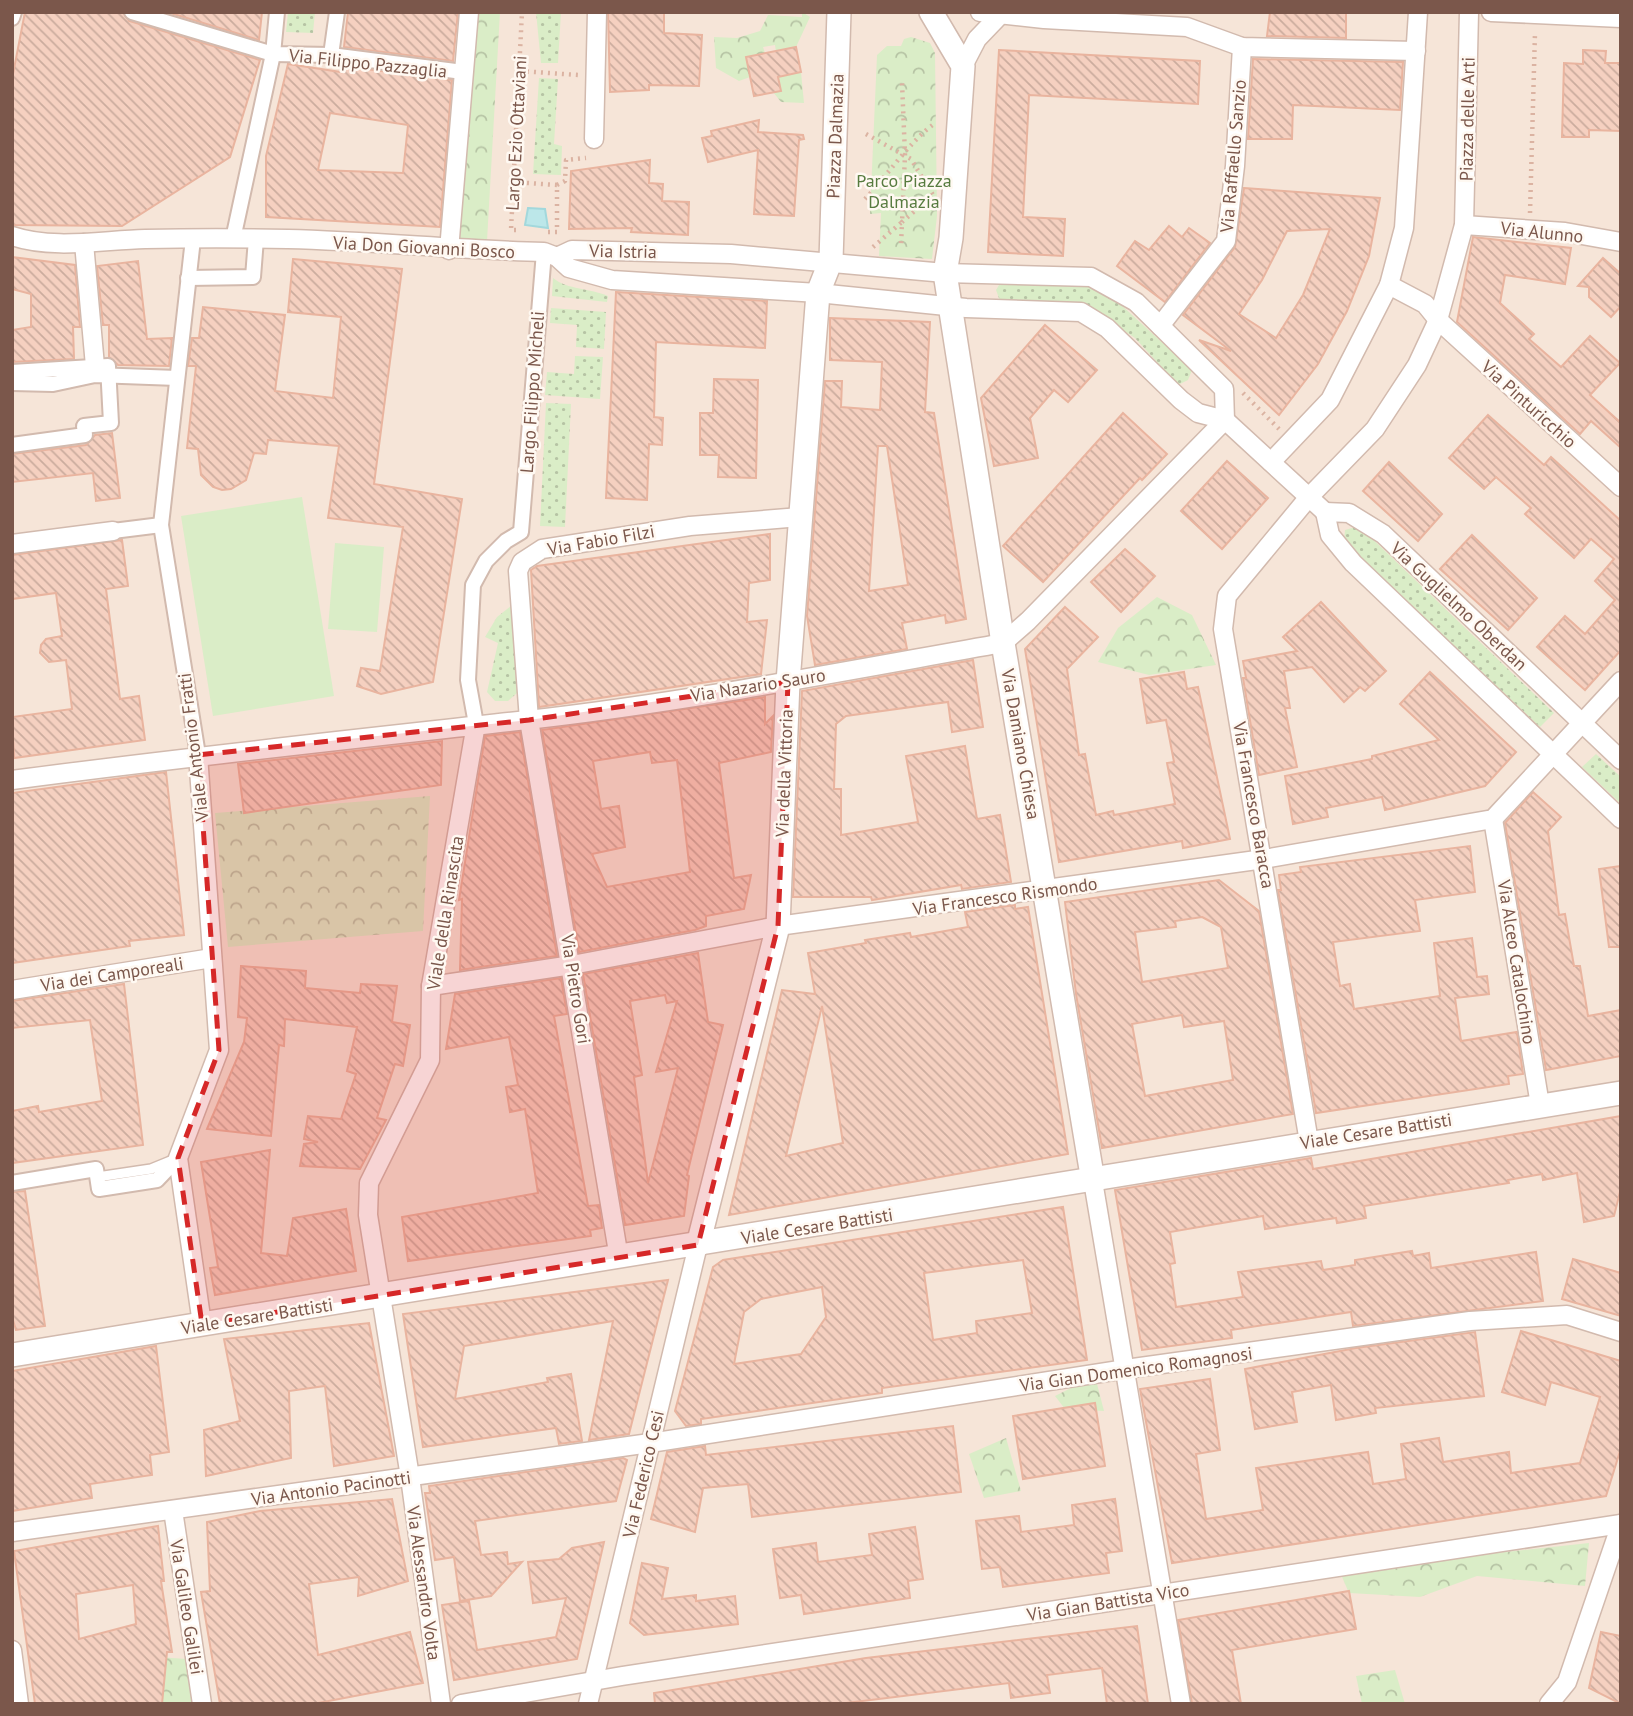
<svg xmlns="http://www.w3.org/2000/svg" width="1633" height="1716" viewBox="0 0 1633 1716" font-family="'PT Sans',sans-serif">
	<style>
		.residential { fill: #f6e5d8 }
		.grass { fill: url(#grass-dots) }
		.forest { fill: url(#forest-crowns) }
		.pitch { fill: #daedc7 }
		.water { fill: #bce7e9; stroke: #a2d8dc; stroke-width: 2 }
		.building { fill: url(#building-back-hatch); stroke: #e9b49f; stroke-width: 2; fill-rule: evenodd }
		.lines { fill: none; stroke-linecap: round; stroke-linejoin: round }
		.service-casing { stroke: #d2baae; stroke-width: 12 }
		.pedestrian-casing { stroke: #d2baae; stroke-width: 18 }
		.minor-casing { stroke: #d2baae; stroke-width: 21 }
		.tertiary-casing { stroke: #d2baae; stroke-width: 26 }
		.path { stroke: #dbb3a2; stroke-width: 4.5; stroke-dasharray: 2 5; stroke-linecap: butt }
		.service { stroke: #fff; stroke-width: 9 }
		.pedestrian { stroke: #fff; stroke-width: 14 }
		.minor { stroke: #fff; stroke-width: 18 }
		.tertiary { stroke: #fff; stroke-width: 23 }
		.marked { fill: #d62828; fill-opacity: 0.2; stroke: #d62828; stroke-width: 5; stroke-dasharray: 14 9; stroke-linejoin: round }
		.labels { text-anchor: middle; dominant-baseline: central; stroke-width: 5; stroke-linejoin: round; paint-order: stroke }
		.street-label { font-size: 18px; fill: #7b574b; stroke: #fff9f2 }
		.park-label { font-size: 18px; fill: #577b3f; stroke: #fff9f2 }
	</style>
	<defs>
		<pattern id="grass-dots" width="8" height="8" patternUnits="userSpaceOnUse" patternTransform="scale(1.75)"><rect width="8" height="8" fill="#daedc7"/><path d="M2 2h.1M6 6h.1" fill="none" stroke="#b6c3a4" stroke-width="1.8" stroke-linecap="round"/></pattern>
		<pattern id="forest-crowns" width="20" height="18" patternUnits="userSpaceOnUse" patternTransform="scale(1.75)"><rect width="20" height="18" fill="#daedc7"/><path d="M2 6a3 3 0 1 1 6 0M12 15a3 3 0 1 1 6 0" fill="none" stroke="#b6c3a4"/></pattern>
		<pattern id="building-back-hatch" width="6" height="6" patternUnits="userSpaceOnUse" patternTransform="scale(1.75)"><rect width="6" height="6" fill="#f5d0c0"/><path d="M-1 5l2 2M0 0l6 6M5-1l2 2" fill="none" stroke="#cbac9e"/></pattern>
	</defs>
	<rect width="100%" height="100%" fill="#fef4ea"/>
	<rect class="residential" x="12" y="12" width="1609" height="1692"/>
	<g class="grass">
		<polygon points="288,12 315,12 313,33 286,32"/>
		<polygon points="536,12 561,12 558,63 541,63"/>
		<polygon points="539,78 558,79 554,144 562,146 561,175 533,174"/>
		<path d="M553 278C568 290 590 288 608 296L607 302 552 296Z"/>
		<polygon points="1002,280 1089,287 1118,302 1192,370 1188,380 1178,385 1135,338 1086,305 1000,301 996,290"/>
		<polygon points="551,308 606,312 604,349 576,347 577,325 550,323"/>
		<polygon points="575,356 603,357 600,399 545,395 547,372 574,374"/>
		<polygon points="546,403 571,404 565,527 540,526"/>
		<polygon points="1359,526 1554,713 1540,727 1344,542 1345,530"/>
		<polygon points="511,606 517,693 508,701 495,701 487,692 498,643 485,637 497,617"/>
		<polygon points="1596,754 1621,777 1621,804 1582,767"/>
	</g>
	<g class="forest">
		<polygon points="476,12 500,12 487,241 460,238"/>
		<polygon points="802,12 810,17 796,47 776,52 775,45 763,47 765,53 746,57 750,77 739,81 716,68 714,37 737,38 760,31 768,15 802,17"/>
		<polygon points="911,37 930,43 935,53 937,216 932,259 879,256 881,213 870,214 877,55 887,46 901,46 904,39"/>
		<polygon points="801,72 804,103 781,102 773,92 778,77"/>
		<polygon points="1157,597 1192,615 1216,665 1149,675 1098,662 1118,628"/>
		<polygon points="430,796 423,931 228,947 215,813"/>
		<polygon points="1095,1376 1104,1411 1065,1409 1055,1396"/>
		<polygon points="1006,1438 1021,1491 984,1498 969,1454"/>
		<polygon points="1589,1543 1585,1586 1477,1576 1420,1597 1349,1593 1339,1570"/>
		<polygon points="157,1657 187,1659 196,1704 154,1704"/>
		<polygon points="1395,1670 1405,1704 1362,1704 1356,1676"/>
	</g>
	<g class="pitch">
		<polygon points="302,497 334,696 213,716 181,516"/>
		<polygon points="335,543 384,547 377,632 328,629"/>
	</g>
	<polygon class="water" points="528,208 545,209 548,228 525,225"/>
	<g class="building">
		<polygon points="25,12 123,12 129,21 260,60 230,157 122,226 12,225 12,79"/>
		<polygon points="167,12 262,12 259,40"/>
		<polygon points="348,12 458,12 453,61 344,47"/>
		<polygon points="608,12 664,12 664,33 702,35 699,86 649,85 649,90 610,92"/>
		<polygon points="1270,12 1346,12 1346,38 1267,36"/>
		<polygon points="796,47 801,72 778,77 781,91 754,96 746,57"/>
		<polygon points="999,50 1200,61 1198,104 1029,95 1023,217 1065,219 1063,256 988,252"/>
		<polygon points="1583,50 1606,51 1605,63 1621,63 1621,131 1589,130 1589,137 1562,137 1564,63 1583,64"/>
		<polygon points="1253,59 1403,62 1400,110 1293,105 1292,139 1248,139"/>
		<path d="M288 64 341 72 342 66 452 80 440 227 266 217V156ZM330 113 408 125 403 173 318 170Z"/>
		<polygon points="759,120 758,132 803,135 804,139 799,140 794,216 754,214 758,150 708,162 702,138 712,136 711,131"/>
		<polygon points="650,160 649,183 663,184 662,201 689,202 688,235 631,232 632,228 569,229 571,171"/>
		<path d="M1244 188 1380 198 1369 256 1347 311 1318 364 1279 415 1199 340 1231 351 1183 315 1235 247ZM1330 229 1303 295 1276 338 1239 314 1262 280 1287 231Z"/>
		<polygon points="1169,226 1182,237 1189,228 1210,243 1165,302 1117,266 1135,241 1149,250"/>
		<polygon points="1473,237 1571,248 1565,284 1505,275 1500,303 1534,334 1529,339 1561,367 1590,336 1620,363 1590,395 1621,423 1621,448 1591,421 1580,434 1457,322"/>
		<polygon points="12,257 75,265 80,327 73,327 74,359 12,362 12,330 31,327 31,294 12,289"/>
		<polygon points="1603,258 1621,274 1621,306 1611,317 1589,297 1589,287 1578,286"/>
		<polygon points="293,259 402,269 374,484 462,499 433,682 381,694 357,686 361,668 380,671 403,527 328,518 339,446 268,440 266,454 254,453 246,480 231,489 222,490 213,487 201,475 198,449 187,448 196,366 188,366 192,338 199,338 203,307 285,315 275,391 333,398 341,317 288,312"/>
		<polygon points="138,261 147,339 172,338 169,366 118,365 109,357 109,325 103,325 97,266"/>
		<polygon points="616,292 767,301 765,348 656,342 654,417 663,418 662,445 649,444 647,500 606,498"/>
		<path d="M830 318 930 322 925 412 934 413 966 619 946 623 945 615 902 623 907 649 815 665 807 616 825 381H842L841 407 880 410 882 362 830 360ZM878 446H887L908 585 869 591Z"/>
		<polygon points="1045,325 1097,370 1068,402 1054,390 1030,418 1038,458 994,466 981,398"/>
		<polygon points="714,379 758,380 756,478 718,477 719,455 700,455 700,413 713,413"/>
		<polygon points="1123,413 1167,454 1142,480 1140,478 1043,582 1003,546"/>
		<polygon points="1488,415 1544,465 1551,457 1621,521 1621,650 1585,690 1537,647 1565,616 1585,634 1615,600 1595,581 1614,559 1591,539 1574,558 1525,514 1531,508 1496,477 1484,489 1449,458"/>
		<polygon points="112,433 120,498 96,501 93,473 12,482 12,454 86,445 95,435"/>
		<polygon points="1227,461 1268,498 1222,549 1181,511"/>
		<polygon points="1389,462 1442,514 1418,541 1363,491"/>
		<polygon points="770,534 770,580 749,583 747,622 767,620 761,674 539,707 531,570 537,566"/>
		<polygon points="1472,535 1537,598 1508,630 1440,569"/>
		<polygon points="122,540 128,586 106,589 120,699 139,696 145,740 14,758 12,717 72,709 66,660 49,662 40,653 41,645 46,639 62,636 56,593 12,599 12,555"/>
		<polygon points="1125,549 1155,576 1121,612 1091,582"/>
		<polygon points="1321,602 1386,671 1365,691 1360,687 1344,702 1312,667 1284,671 1290,708 1285,708 1297,767 1259,775 1243,678 1246,678 1243,661 1297,651 1283,637"/>
		<polygon points="1065,607 1098,637 1067,669 1079,755 1085,754 1096,815 1113,811 1114,815 1175,804 1167,763 1174,762 1166,720 1147,723 1140,679 1184,672 1187,689 1198,687 1230,839 1183,848 1182,841 1059,862 1025,649"/>
		<polygon points="973,660 983,727 952,732 948,702 846,716 836,724 834,789 841,789 841,835 918,822 906,756 965,746 977,819 1000,815 1011,882 962,889 961,885 872,900 871,897 793,897 802,691"/>
		<polygon points="1430,672 1516,752 1485,786 1385,810 1382,797 1326,808 1328,817 1293,824 1285,776 1372,759 1372,756 1439,740 1400,704"/>
		<path d="M765 697V724L773 716 771 752 719 763 734 878 751 875 744 909 706 916V926L695 930 579 952 542 730ZM650 752 652 763 677 760 690 872 607 887 592 854 625 847 619 806 601 809 593 761Z"/>
		<polygon points="520,732 557,956 460,970 462,899 459,900 485,736"/>
		<polygon points="442,741 441,785 244,813 238,764"/>
		<polygon points="166,772 184,935 129,941 130,946 12,963 12,793"/>
		<polygon points="1533,792 1561,817 1548,831 1559,915 1565,914 1574,966 1580,966 1588,1016 1621,1010 1621,1056 1546,1070 1505,823"/>
		<polygon points="1470,846 1475,892 1415,900 1420,931 1333,942 1340,986 1350,984 1354,1009 1440,996 1434,943 1472,938 1477,977 1487,976 1489,994 1455,998 1461,1041 1517,1032 1523,1074 1508,1076 1509,1084 1316,1113 1278,890 1281,890 1279,875 1301,872 1300,867"/>
		<polygon points="1621,866 1621,947 1609,947 1599,869"/>
		<path d="M1219 880 1259 911 1293 1114 1102 1148 1076 994 1065 902ZM1202 917 1221 927 1228 968 1142 982 1135 932 1176 927 1175 921ZM1182 1015 1184 1027 1224 1021 1233 1080 1145 1096 1132 1024Z"/>
		<path d="M1015 905V909L1028 907 1068 1154 729 1215 782 990 815 994 808 953 866 943 865 940 910 933 911 937 968 927 965 912ZM822 1006 843 1143 786 1156Z"/>
		<path d="M698 953 708 1022 723 1025 687 1175 689 1176 684 1216 625 1225 583 974ZM665 995 667 1003 677 1001 656 1072 678 1068 648 1183 634 1077 642 1075 630 1001Z"/>
		<polygon points="241,966 306,971 305,988 360,993 361,984 397,986 392,1022 410,1025 403,1066 395,1064 377,1118 386,1120 360,1169 300,1166 304,1144 318,1142 304,1139 308,1116 341,1119 356,1074 347,1071 357,1027 285,1019 284,1046 279,1045 271,1136 207,1129 244,1042 247,1018 238,1017"/>
		<polygon points="561,978 567,1014 554,1016 588,1206 599,1205 602,1228 590,1230 591,1236 408,1261 402,1217 538,1193 525,1109 510,1112 506,1087 518,1085 509,1037 446,1049 455,994"/>
		<polygon points="124,984 143,1145 12,1163 12,1111 38,1106 39,1112 102,1101 90,1020 12,1028 12,1001"/>
		<polygon points="1621,1116 1621,1188 1614,1216 1584,1222 1577,1173 1543,1180 1542,1174 1508,1180 1509,1183 1364,1206 1366,1218 1337,1223 1336,1218 1265,1229 1263,1216 1170,1232 1175,1263 1170,1264 1176,1307 1243,1297 1238,1272 1321,1261 1323,1270 1355,1265 1355,1260 1412,1251 1413,1256 1429,1253 1431,1268 1536,1252 1543,1301 1353,1326 1351,1312 1231,1330 1232,1338 1142,1350 1115,1190 1311,1158 1313,1169"/>
		<polygon points="270,1150 261,1253 287,1256 293,1218 346,1209 356,1271 215,1295 210,1268 218,1267 201,1162"/>
		<polygon points="25,1191 45,1326 16,1330 12,1317 12,1192"/>
		<path d="M1063 1207 1087 1360 882 1388V1393L701 1419V1424L686 1426 675 1411 713 1267 723 1260ZM1023 1260 1032 1313 976 1321 977 1333 933 1340 924 1273ZM822 1287 826 1317 801 1354 734 1364 744 1312 761 1299Z"/>
		<polygon points="1573,1259 1621,1273 1621,1316 1562,1299"/>
		<polygon points="668,1280 629,1434 589,1440 613,1321 464,1346 455,1399 548,1382 547,1378 571,1374 582,1441 559,1444 556,1428 423,1447 403,1314"/>
		<polygon points="369,1323 394,1456 334,1466 325,1386 289,1391 291,1458 206,1476 204,1430 240,1421 224,1339"/>
		<polygon points="1521,1331 1621,1361 1621,1448 1606,1496 1172,1563 1140,1389 1210,1379 1220,1450 1196,1454 1206,1519 1263,1510 1256,1468 1368,1452 1373,1484 1406,1479 1401,1444 1439,1438 1443,1462 1509,1452 1511,1473 1580,1463 1600,1397 1551,1382 1545,1405 1502,1392"/>
		<polygon points="1475,1332 1484,1396 1375,1408 1376,1413 1336,1420 1331,1385 1292,1392 1297,1422 1255,1429 1245,1369 1356,1348"/>
		<polygon points="156,1346 169,1452 150,1455 152,1475 90,1484 92,1498 12,1511 12,1371"/>
		<polygon points="1095,1403 1105,1466 1023,1479 1013,1416"/>
		<polygon points="953,1426 961,1492 752,1517 748,1484 703,1488 695,1532 651,1519 667,1452 705,1446 706,1455"/>
		<polygon points="623,1458 627,1460 616,1501 475,1521 481,1555 507,1552 508,1564 522,1562 491,1596 460,1601 454,1557 435,1560 425,1493 430,1493 429,1486"/>
		<polygon points="392,1499 408,1581 358,1596 359,1577 309,1584 318,1655 410,1632 423,1683 313,1704 220,1704 201,1592 210,1591 207,1522 260,1511"/>
		<polygon points="1115,1499 1122,1551 1106,1553 1109,1573 1003,1587 1000,1567 982,1569 976,1521 1019,1516 1021,1532 1074,1525 1072,1505"/>
		<path d="M158 1526 164 1581H161L172 1652H167L162 1704H35L14 1551ZM133 1585 136 1624 79 1639 76 1594Z"/>
		<polygon points="915,1527 923,1579 908,1581 910,1598 804,1614 801,1595 780,1598 773,1549 816,1543 818,1562 872,1555 869,1534"/>
		<polygon points="604,1542 577,1659 454,1680 442,1605 469,1601 477,1650 556,1637 566,1598 533,1603 528,1562 559,1559 572,1548"/>
		<polygon points="642,1563 668,1568 662,1599 696,1595 696,1601 735,1596 738,1624 644,1635 630,1623"/>
		<polygon points="1349,1591 1356,1629 1232,1650 1241,1704 1192,1704 1178,1620"/>
		<polygon points="1137,1626 1148,1704 1107,1704 1102,1668 1047,1675 1050,1693 1011,1698 1009,1683 838,1704 655,1704 654,1693 866,1658"/>
		<polygon points="1601,1632 1621,1636 1621,1704 1589,1688"/>
	</g>
	<g class="lines">
		<g class="service-casing">
			<polyline id="service" points="104,1176 151,1169 173,1160"/>
		</g>
		<g class="pedestrian-casing">
			<g id="pedestrian">
				<polyline points="132,12 273,54 331,55 463,72"/>
				<polyline points="12,18 14,12"/>
				<polyline points="331,55 337,12"/>
				<polyline points="193,239 161,525 198,755"/>
				<polyline points="233,239 273,54 277,12"/>
				<polyline points="188,278 253,277 256,239"/>
				<polyline points="12,372 108,366 111,423 84,426 85,435 12,445"/>
				<polyline points="12,383 53,384 95,375 177,378"/>
				<polyline points="113,531 161,525"/>
				<polyline points="476,724 468,680 473,585 486,561 506,541 521,532 544,252"/>
				<polyline points="12,1183 96,1169 99,1189 157,1180 178,1158"/>
			</g>
		</g>
		<g class="minor-casing">
			<g id="minor">
				<polyline points="980,12 1044,19 1187,27 1242,47 1416,51"/>
				<polyline points="1491,12 1621,18"/>
				<polyline points="963,66 977,39 1001,14"/>
				<polyline points="594,139 597,12"/>
				<polyline points="1464,225 1565,232 1621,242"/>
				<path d="M12 236C54 250 102 240 145 239 192 238 241 238 288 239 374 241 459 250 544 252L557 257 569 268 612 280 818 293 966 308 1081 312 1107 328 1181 400 1198 413 1225 420 1224 389 1136 302 1091 277 945 273 731 254 572 250 557 257"/>
				<polyline points="84,243 95,366"/>
				<polyline points="449,250 469,12"/>
				<polyline points="1389,285 1425,304 1438,320 1621,487"/>
				<polyline points="1160,326 1226,241 1235,166 1242,47"/>
				<polyline points="1271,462 1330,400 1389,285 1404,228 1418,12"/>
				<polyline points="12,544 113,531"/>
				<polyline points="198,755 219,1050 178,1158 202,1324"/>
				<polyline points="1621,760 1383,534 1349,513 1325,512 1330,535 1353,563 1621,819"/>
				<path d="M12 780C184 757 356 739 527 720 687 702 845 671 1003 643L1028 621 1225 420 1325 512"/>
				<polyline points="1493,819 1540,1105"/>
				<polyline points="431,986 572,965 778,926 1264,859 1493,819 1621,681"/>
				<polyline points="12,990 212,958"/>
				<polyline points="1309,1142 1223,629 1227,596 1309,497 1375,429 1417,365 1438,320 1464,225 1469,12"/>
				<polyline points="1093,1181 1181,1704"/>
				<polyline points="619,1258 529,720 518,571 522,562 542,549 690,526 800,517"/>
				<polyline points="173,1510 202,1704"/>
				<polyline points="12,1532 650,1443 1126,1369 1470,1321 1567,1315 1621,1332"/>
				<polyline points="12,1650 19,1704"/>
				<polyline points="441,1704 410,1477 368,1215 369,1183 430,1060 431,986 476,724"/>
				<polyline points="461,1704 622,1676 1621,1524"/>
				<polyline points="588,1704 698,1245"/>
				<polyline points="1549,1704 1567,1682 1621,1524"/>
			</g>
		</g>
		<g class="tertiary-casing">
			<g id="tertiary">
				<polyline points="931,12 963,66 951,238 945,273 1003,643 1093,1181"/>
				<polyline points="698,1245 778,926 788,682 818,293 831,260 839,12"/>
				<polyline points="12,1355 1621,1093"/>
			</g>
		</g>
		<g class="path">
			<polyline points="520,71 578,75"/>
			<polyline points="866,134 911,159 933,195 902,222 901,246"/>
			<polyline points="513,182 557,185"/>
			<path d="M865 199C887 176 910 141 934 124"/>
			<polyline points="1530,213 1535,33"/>
			<polyline points="516,230 511,230 522,12"/>
			<polyline points="548,232 557,232 557,185 565,181 566,160 586,158"/>
			<polyline points="873,247 902,222 905,155 902,82"/>
			<polyline points="1243,393 1279,429"/>
		</g>
		<use href="#service" class="service"/>
		<use href="#pedestrian" class="pedestrian"/>
		<use href="#minor" class="minor"/>
		<use href="#tertiary" class="tertiary"/>
	</g>
	<path class="marked" d="M788 682 778 926 698 1245 202 1324 178 1158 219 1050 198 755 529 720Z"/>
	<g class="labels">
		<g class="street-label">
			<text transform="translate(368 63) rotate(6)">Via Filippo Pazzaglia</text>
			<text transform="translate(1467 119) rotate(-89)">Piazza delle Arti</text>
			<text transform="translate(516 133) rotate(-87)">Largo Ezio Ottaviani</text>
			<text transform="translate(835 136) rotate(-88)">Piazza Dalmazia</text>
			<text transform="translate(1233 156) rotate(-85)">Via Raffaello Sanzio</text>
			<text transform="translate(1542 232) rotate(6)">Via Alunno</text>
			<text transform="translate(424 247) rotate(3)">Via Don Giovanni Bosco</text>
			<text transform="translate(623 251) rotate(1)">Via Istria</text>
			<text transform="translate(532 392) rotate(-86)">Largo Filippo Micheli</text>
			<text transform="translate(1529 404) rotate(42)">Via Pinturicchio</text>
			<text transform="translate(601 540) rotate(-10)">Via Fabio Filzi</text>
			<text transform="translate(1459 606) rotate(43)">Via Guglielmo Oberdan</text>
			<text transform="translate(758 685) rotate(-9)">Via Nazario Sauro</text>
			<text transform="translate(1021 744) rotate(80)">Via Damiano Chiesa</text>
			<text transform="translate(193 747) rotate(-97)">Viale Antonio Fratti</text>
			<text transform="translate(784 773) rotate(-88)">Via della Vittoria</text>
			<text transform="translate(1254 805) rotate(80)">Via Francesco Baracca</text>
			<text transform="translate(1005 896) rotate(-8)">Via Francesco Rismondo</text>
			<text transform="translate(445 913) rotate(-81)">Viale della Rinascita</text>
			<text transform="translate(1517 962) rotate(81)">Via Alceo Catalochino</text>
			<text transform="translate(112 974) rotate(-9)">Via dei Camporeali</text>
			<text transform="translate(576 989) rotate(81)">Via Pietro Gori</text>
			<text transform="translate(1376 1131) rotate(-9)">Viale Cesare Battisti</text>
			<text transform="translate(817 1226) rotate(-9)">Viale Cesare Battisti</text>
			<text transform="translate(257 1316) rotate(-9)">Viale Cesare Battisti</text>
			<text transform="translate(1136 1369) rotate(-8)">Via Gian Domenico Romagnosi</text>
			<text transform="translate(643 1474) rotate(-77)">Via Federico Cesi</text>
			<text transform="translate(331 1488) rotate(-8)">Via Antonio Pacinotti</text>
			<text transform="translate(424 1583) rotate(82)">Via Alessandro Volta</text>
			<text transform="translate(1108 1602) rotate(-9)">Via Gian Battista Vico</text>
			<text transform="translate(187 1607) rotate(81)">Via Galileo Galilei</text>
		</g>
		<g class="park-label">
			<text x="904" y="180">Parco Piazza<tspan x="904" dy="21">Dalmazia</tspan></text>
		</g>
	</g>
	<rect width="1633" height="1716" fill="none" stroke="#7b574b" stroke-width="28"/>
</svg>
